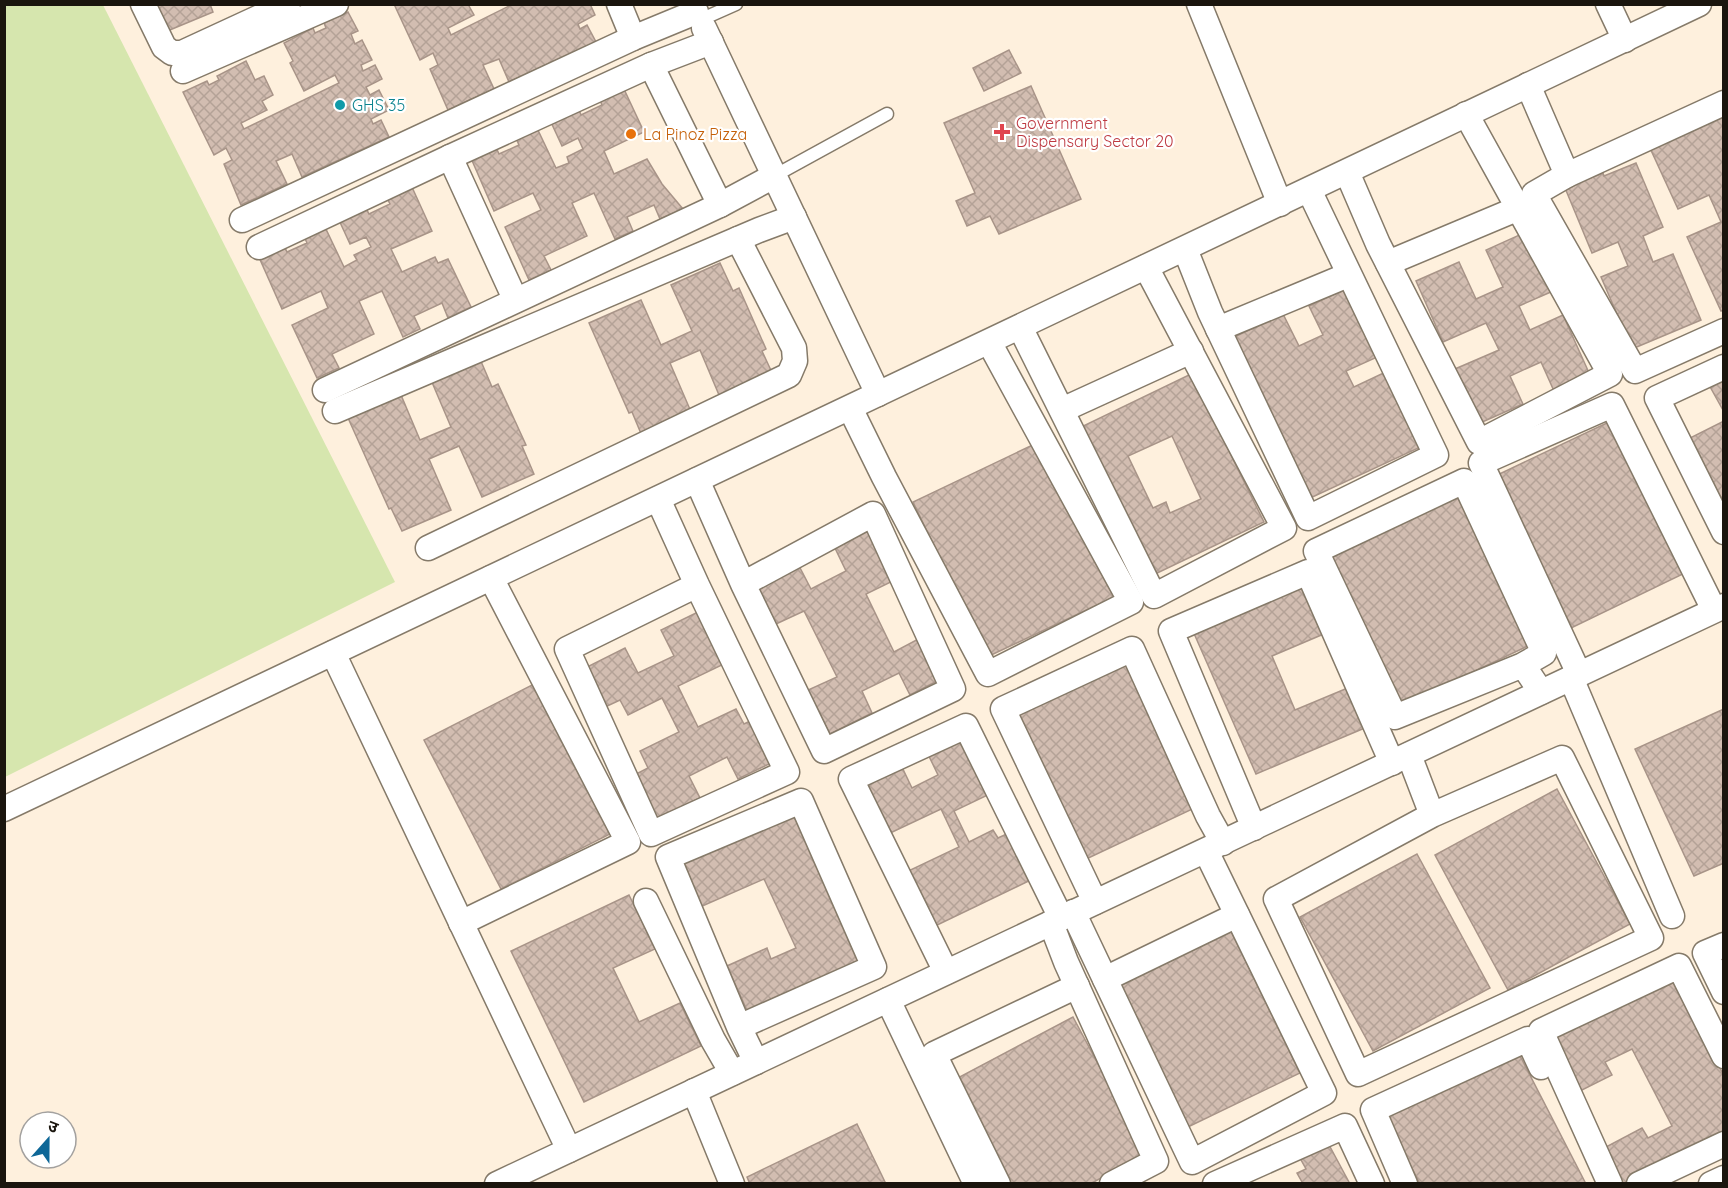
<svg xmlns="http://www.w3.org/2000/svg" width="1728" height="1188" viewBox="0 0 1728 1188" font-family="Quicksand,'Noto Sans Devanagari',sans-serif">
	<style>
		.grass { fill: #d6e6ae }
		.building { fill: url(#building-cross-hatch); stroke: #a89488; stroke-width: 1.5; fill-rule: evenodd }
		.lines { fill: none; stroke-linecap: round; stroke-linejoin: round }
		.lane-casing { stroke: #857a69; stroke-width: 15 }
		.street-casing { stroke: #857a69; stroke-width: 27 }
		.lane { stroke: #fff; stroke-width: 12 }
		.street { stroke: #fff; stroke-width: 24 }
		.culture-dot { fill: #0f9aa8; stroke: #fff; stroke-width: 2 }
		.health-dot { fill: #e0444e; stroke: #fff; stroke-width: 2 }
		.food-dot { fill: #e8710a; stroke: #fff; stroke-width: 2 }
		.labels { text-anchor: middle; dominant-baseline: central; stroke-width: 4.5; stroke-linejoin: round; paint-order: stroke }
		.culture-label { font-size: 16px; fill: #0d838f; stroke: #fff; text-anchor: start }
		.health-label { font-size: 16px; fill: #be3a42; stroke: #fff; text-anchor: start }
		.food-label { font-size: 16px; fill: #c56008; stroke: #fff; text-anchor: start }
	</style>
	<defs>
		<pattern id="building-cross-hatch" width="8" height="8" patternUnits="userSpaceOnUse" patternTransform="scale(1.5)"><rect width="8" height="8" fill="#d2bdb1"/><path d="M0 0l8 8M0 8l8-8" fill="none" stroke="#b4a297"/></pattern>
	</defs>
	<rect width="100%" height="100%" fill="#fef0dd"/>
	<polygon class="grass" points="5,4 103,5 395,582 5,777"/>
	<g class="building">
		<polygon points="153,4 210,4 213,12 165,32"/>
		<polygon points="394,4 471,4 469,6 474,15 448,28 451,35 513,4 590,4 595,15 578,24 580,29 587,25 596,42 509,82 499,59 483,65 494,89 448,110 430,69 438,65 433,53 420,60"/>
		<polygon points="348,12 358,31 351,34 355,44 362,40 372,60 361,65 363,71 375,65 382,79 366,87 370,95 379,90 389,110 371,119 373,124 381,120 389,137 302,177 292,154 276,161 287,184 241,205 224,164 232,160 226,148 214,155 183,92 207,81 209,85 219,80 217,76 246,61 255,80 264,76 273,95 262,101 267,110 241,123 244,129 339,83 335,75 304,91 290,63 293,61 284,43 313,28 315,33 326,28 324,23"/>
		<polygon points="1009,50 1021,73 984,91 973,68"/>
		<polygon points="1031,86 1081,199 999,234 990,216 967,226 956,201 975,193 944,123"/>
		<polygon points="623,87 644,132 604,151 614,174 647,159 662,184 683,209 660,219 654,205 627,217 633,231 615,239 594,193 572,203 587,236 544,256 551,270 529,280 505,227 541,210 533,193 494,211 470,156 495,145 499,154 519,145 515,136 536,126 556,168 569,163 567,157 583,149 578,138 562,146 550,120 578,107 581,115 602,105 599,98"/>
		<polygon points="1724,108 1724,310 1721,311 1687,237 1721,222 1709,195 1678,209 1650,148"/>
		<polygon points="1636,163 1663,227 1643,236 1653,262 1673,254 1701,320 1632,349 1601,277 1628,266 1618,242 1592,253 1565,188 1603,173 1604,176"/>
		<polygon points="411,185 432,231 391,249 402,272 435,257 438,263 448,259 471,307 448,318 442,303 414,316 420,329 403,337 382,291 359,301 374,334 332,354 339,368 317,378 292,325 328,308 321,291 282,309 258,255 283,243 287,252 307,243 303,234 324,225 344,267 357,260 354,255 371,247 366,237 350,244 338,218 365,206 369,214 390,204 386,196"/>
		<polygon points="1526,232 1553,291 1519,306 1530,330 1563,315 1590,375 1554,391 1541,362 1510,376 1523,404 1480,423 1455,369 1499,350 1486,323 1443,342 1416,281 1459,262 1476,299 1503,287 1486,250"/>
		<polygon points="720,263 733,291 739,288 766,349 762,351 775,379 722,402 700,350 670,363 692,414 642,436 632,412 629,413 589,323 641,300 661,345 692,331 671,285"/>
		<polygon points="1352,286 1384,354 1346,371 1354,387 1392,369 1427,444 1306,500 1230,339 1283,314 1299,346 1323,335 1309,306"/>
		<polygon points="480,359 492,387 498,384 526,445 522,446 534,474 482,497 459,446 429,459 451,510 402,531 391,508 389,509 348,418 401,395 420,440 451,427 431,380"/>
		<path d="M1191 374 1264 522 1151 576 1079 428ZM1172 436 1201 499 1170 513 1166 502 1153 508 1128 456Z"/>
		<polygon points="1724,375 1724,412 1708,383"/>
		<polygon points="1611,421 1685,573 1569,629 1495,476"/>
		<polygon points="1724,421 1724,509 1688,439"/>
		<polygon points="1039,442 1114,597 987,657 913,502"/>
		<polygon points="1457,492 1530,645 1397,708 1324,555"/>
		<polygon points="873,527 899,578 866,594 894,652 924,636 945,677 910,695 899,673 862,691 872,713 830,734 808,690 837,677 804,611 776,624 756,585 798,564 811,589 846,571 834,546"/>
		<polygon points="1304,582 1326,633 1272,656 1295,710 1350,687 1367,727 1256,774 1192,629"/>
		<polygon points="700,611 726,663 678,686 698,727 736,709 744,724 752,720 773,762 738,779 727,757 689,776 700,798 657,818 636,774 648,768 640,751 679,732 662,698 628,715 620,700 603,708 583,669 625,648 638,673 674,656 661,630"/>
		<polygon points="1130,656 1201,805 1082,861 1012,712"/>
		<polygon points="538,682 614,832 501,889 424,740"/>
		<polygon points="1724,709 1724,863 1694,876 1635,749"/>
		<polygon points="963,733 992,793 954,811 969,842 993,830 998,838 1011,832 1033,879 931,928 904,873 959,847 941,809 886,835 860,782 900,763 912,788 938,775 926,750"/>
		<polygon points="1557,789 1630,924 1508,990 1435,855"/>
		<polygon points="795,810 867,964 750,1017 727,966 767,948 771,959 796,948 764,879 700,907 679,862"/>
		<polygon points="1417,854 1490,988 1373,1051 1300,917"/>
		<polygon points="629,895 655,949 613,968 639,1022 680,1003 701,1046 584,1102 511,951"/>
		<polygon points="1231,931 1300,1073 1188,1127 1119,985"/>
		<polygon points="1674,978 1724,1076 1724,1138 1632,1184 1622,1184 1604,1148 1642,1128 1648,1138 1672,1126 1632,1049 1605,1062 1612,1075 1576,1093 1549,1040"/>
		<polygon points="1073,1017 1146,1154 1090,1184 1005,1184 952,1081"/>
		<polygon points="1516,1048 1586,1184 1420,1184 1385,1115"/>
		<polygon points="857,1124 886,1184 750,1184 747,1177"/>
		<polygon points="1328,1143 1350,1184 1299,1184 1302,1182 1297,1173 1306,1169 1300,1158"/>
	</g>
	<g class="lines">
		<g class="lane-casing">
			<g id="lane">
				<polyline points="700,20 736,4"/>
				<polyline points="774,176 887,114"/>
			</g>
		</g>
		<g class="street-casing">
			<g id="street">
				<polyline points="143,4 164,47 172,53 182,53 288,4"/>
				<polyline points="619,4 633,38"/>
				<polyline points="1199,4 1280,204"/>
				<polyline points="1608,4 1625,40"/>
				<polyline points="704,28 878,394"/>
				<polyline points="651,65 720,205"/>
				<polyline points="183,71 336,4"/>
				<polyline points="1528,85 1567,175 1534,194 1635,371 1724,331"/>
				<polyline points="450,157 515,299"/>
				<polyline points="1347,172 1378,244 1479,442 1610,374 1466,114"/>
				<polyline points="1567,175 1724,103"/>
				<polyline points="242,220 633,38 696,12"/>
				<polyline points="259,247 450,157 651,65 711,42"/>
				<polyline points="1185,249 1210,312 1308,518 1436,455 1309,190"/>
				<polyline points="1388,263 1519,208"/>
				<polyline points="1020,327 1154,596 1284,528 1146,267"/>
				<polyline points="1218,329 1348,275"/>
				<polyline points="1724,367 1657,398 1724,532"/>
				<polyline points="325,390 720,205 774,176"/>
				<polyline points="850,408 884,477 988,674 1131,602 989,342"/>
				<polyline points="1062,410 1191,351"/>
				<polyline points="335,411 759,230 794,217"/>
				<polyline points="697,480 743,584 824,751 953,689 873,514 743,584"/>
				<polyline points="658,499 697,585 787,772 651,834 567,649 697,585"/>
				<polyline points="428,548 789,375 795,361 794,348 738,239"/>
				<polyline points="333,653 569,1150"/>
				<polyline points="1523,665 1395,717 1316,551 1464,481 1544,653 1523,665 1541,692"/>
				<polyline points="1579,674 1481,463 1612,405 1714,610"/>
				<polyline points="1571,678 1672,916"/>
				<polyline points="1409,755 1432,815 1276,899 1358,1074 1651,938 1562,758 1432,815"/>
				<polyline points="4,809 1699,4"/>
				<polyline points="1254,828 1171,631 1308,572 1392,763"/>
				<polyline points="646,901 713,1040 732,1073"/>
				<polyline points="1095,902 1003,709 1132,649 1208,816 1223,843"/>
				<polyline points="1073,912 1192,1162 1324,1093 1206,851"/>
				<polyline points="461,923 628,842 491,578"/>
				<polyline points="1051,923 1066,962 1156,1161 1112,1184"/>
				<polyline points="1724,945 1705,953 1724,992"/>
				<polyline points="946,972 851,779 966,726 1061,918"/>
				<polyline points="1105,979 1237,915"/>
				<polyline points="888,1000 976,1184"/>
				<polyline points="739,1027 668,857 801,801 874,967 739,1027 756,1062"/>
				<polyline points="694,1091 732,1184"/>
				<polyline points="497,1184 1724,606"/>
				<polyline points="998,1184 934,1054 1077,986"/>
				<polyline points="1215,1184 1345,1126 1372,1184"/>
				<polyline points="1405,1184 1373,1110 1528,1039 1541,1067"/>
				<polyline points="1610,1184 1541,1031 1679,966 1724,1056"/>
				<polyline points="1639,1184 1724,1144"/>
				<polyline points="1711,1184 1724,1178"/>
			</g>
		</g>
		<use href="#lane" class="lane"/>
		<use href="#street" class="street"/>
	</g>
	<circle class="culture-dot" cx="340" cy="105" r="6"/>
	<path class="health-dot" d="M999 123h6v6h6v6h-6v6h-6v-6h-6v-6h6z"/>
	<circle class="food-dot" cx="631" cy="134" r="6"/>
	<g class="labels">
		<g class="culture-label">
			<text x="352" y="105">GHS 35</text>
		</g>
		<g class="health-label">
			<text x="1016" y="123">Government<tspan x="1016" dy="18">Dispensary Sector 20</tspan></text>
		</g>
		<g class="food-label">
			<text x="643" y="134">La Pinoz Pizza</text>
		</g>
	</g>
	<rect width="1728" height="1188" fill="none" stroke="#1a150e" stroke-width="12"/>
	<g transform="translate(48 1140) rotate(21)"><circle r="28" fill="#ffffff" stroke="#a3a19f" stroke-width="1.5"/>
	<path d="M0-4.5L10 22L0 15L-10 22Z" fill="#0e6797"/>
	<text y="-9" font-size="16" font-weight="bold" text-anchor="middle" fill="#1a150e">उ</text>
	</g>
</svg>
